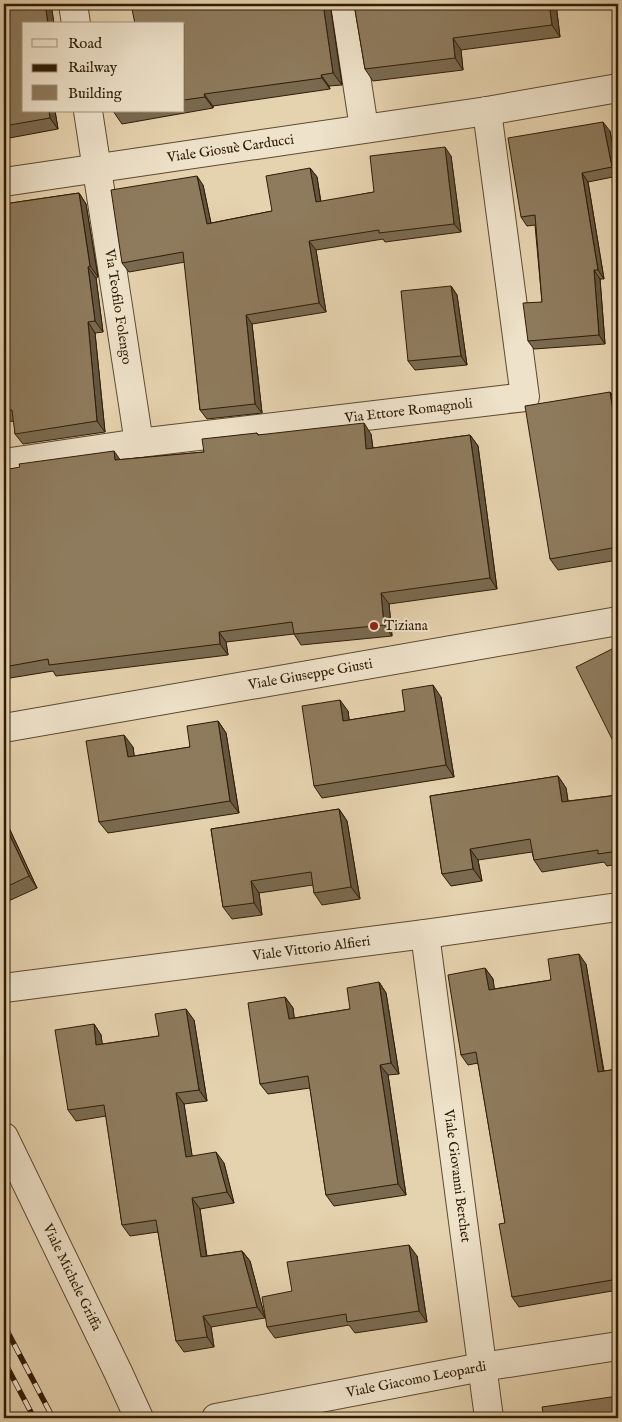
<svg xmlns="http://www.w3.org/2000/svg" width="622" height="1422" viewBox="0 0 622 1422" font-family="'IM FELL English',serif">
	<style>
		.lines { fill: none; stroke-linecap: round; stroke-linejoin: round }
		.street-casing { stroke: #5c4a30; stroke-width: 30 }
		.street { stroke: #eee2ca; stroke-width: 28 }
		.rail-casing { stroke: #2f1c06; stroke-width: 5.5 }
		.rail { stroke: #eee2ca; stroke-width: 4; stroke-dasharray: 11; stroke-linecap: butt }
		.wall { fill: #7a6a50; stroke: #2f1c06 }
		.shaded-wall { fill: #635641; stroke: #2f1c06 }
		.building { fill: #8e7b5d; stroke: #2f1c06 }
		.poi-dot { fill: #8f2418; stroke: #eee2ca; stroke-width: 2 }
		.labels { text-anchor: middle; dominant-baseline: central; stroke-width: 4; stroke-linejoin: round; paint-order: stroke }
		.street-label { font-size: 14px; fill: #2f1c06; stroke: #eee2ca }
		.poi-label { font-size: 14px; fill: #2f1c06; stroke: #eee2ca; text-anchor: start }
	</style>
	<rect width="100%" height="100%" fill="#e5d2ae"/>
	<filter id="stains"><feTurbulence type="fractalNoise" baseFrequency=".004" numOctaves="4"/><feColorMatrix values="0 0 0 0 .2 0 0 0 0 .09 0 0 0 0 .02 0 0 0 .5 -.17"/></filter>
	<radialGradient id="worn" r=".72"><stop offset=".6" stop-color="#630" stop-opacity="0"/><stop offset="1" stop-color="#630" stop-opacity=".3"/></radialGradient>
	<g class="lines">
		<g class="street-casing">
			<g id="street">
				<polyline points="73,4 76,24"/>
				<polyline points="345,4 364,128"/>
				<path id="s1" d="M88 111 139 443"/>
				<path id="s2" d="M4 182 487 111 618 88"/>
				<path id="s3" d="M4 463 139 443 525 397 487 111"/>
				<path id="s4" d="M4 728 618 621"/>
				<path id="s5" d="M425 934 489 1418"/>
				<path id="s6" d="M4 988 425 934 618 907"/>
				<path id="s7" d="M4 1137 118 1372 139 1418"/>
				<path id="s8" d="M216 1418 482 1367 618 1346"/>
			</g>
		</g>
		<use href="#street" class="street"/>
		<g class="rail-casing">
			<g id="rail">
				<polyline points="4,1325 53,1418"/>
				<polyline points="4,1361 34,1418"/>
			</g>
		</g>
		<use href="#rail" class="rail"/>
	</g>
	<g class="wall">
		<polygon points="4,4 51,4 54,24 24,24 55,111 58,129 4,139"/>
		<polygon points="131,4 330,4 342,85 329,86 330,89 213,106 213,108 122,124 113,111 184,111 184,24"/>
		<polygon points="354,4 556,4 560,37 461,50 463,70 373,81 365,69"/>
		<polygon points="610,131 618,176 588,182 604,279 600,279 605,344 534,349 528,341 542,302 535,225 527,226 521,217"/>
		<polygon points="451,156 461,232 385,242 383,239 316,250 326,312 252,324 262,413 207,419 200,410 185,262 129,272 122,263 203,185 211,223 272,211 310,168 317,177 321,202 374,192"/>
		<polygon points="79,193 86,204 98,277 96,278 103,332 95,333 105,432 23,444 15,434 14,421 7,422 6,420 4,420 4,204"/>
		<polygon points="451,286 457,295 467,365 415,370 408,361"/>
		<polygon points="610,392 617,403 618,408 618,560 558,570 550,559"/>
		<polygon points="257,433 259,435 371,434 373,448 470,435 478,446 497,589 389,604 392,636 301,645 294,634 226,642 228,655 56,676 53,671 4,679 4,470 204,452"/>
		<polygon points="441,697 454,777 322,798 314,786 348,711 349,720 405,711"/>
		<polygon points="218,721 226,733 239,813 108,833 99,822 133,747 134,756 190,747"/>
		<polygon points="558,776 566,788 568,801 618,795 618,864 607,866 604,862 542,872 534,860 532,852 478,860 482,881 451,886 442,874 430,796"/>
		<polygon points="339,809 347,821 360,899 322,905 314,893 313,885 259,893 262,915 232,919 223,907 211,829"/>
		<polygon points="4,817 37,888 4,903"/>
		<polygon points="586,964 604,1071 618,1069 618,1290 519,1307 512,1297 505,1223 478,1063 468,1065 461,1055 485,968 493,979 494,989 551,980"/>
		<polygon points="379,982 386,993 399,1074 388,1075 406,1195 334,1206 326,1195 310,1088 268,1094 260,1084 285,997 293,1008 294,1018 350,1009"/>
		<polygon points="194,1020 207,1101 184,1104 192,1156 224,1163 234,1203 200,1209 207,1256 242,1251 250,1261 265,1318 211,1327 214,1347 184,1352 176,1341 158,1232 130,1236 122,1225 106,1116 76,1121 68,1110 94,1024 101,1035 102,1044 159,1036"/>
		<polygon points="417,1256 427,1322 355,1333 349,1325 275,1338 267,1327 292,1291"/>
	</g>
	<g class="shaded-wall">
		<polygon points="45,4 51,4 54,24 48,24"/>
		<polygon points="323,4 330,4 342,85 333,73"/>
		<polygon points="549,4 556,4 560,37 552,25"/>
		<polygon points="453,38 461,50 463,70 455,58"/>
		<polygon points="321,75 329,86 330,89 322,78"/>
		<polygon points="204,94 213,106 213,108 205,97"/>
		<polygon points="49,111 55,111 58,129 50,118"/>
		<polygon points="603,122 610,131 618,176 612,167"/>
		<polygon points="445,147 451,156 461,232 454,224"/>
		<polygon points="310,168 317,177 322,211 316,202"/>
		<polygon points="582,173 588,182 604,279 598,270"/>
		<polygon points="197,176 203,185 213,233 207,224"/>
		<polygon points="79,193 86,204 98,277 90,266"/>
		<polygon points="309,241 316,250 326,312 319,303"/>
		<polygon points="88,267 96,278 103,332 95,321"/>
		<polygon points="594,270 600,279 605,344 599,335"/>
		<polygon points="451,286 457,295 467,365 461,356"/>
		<polygon points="246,315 252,324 262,413 255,404"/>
		<polygon points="88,322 95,333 105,432 97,421"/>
		<polygon points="610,392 617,403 618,408 618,434 616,431"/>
		<polygon points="364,423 371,434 374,459 366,449"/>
		<polygon points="470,435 478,446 497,589 490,578"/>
		<polygon points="114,451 121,461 115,460"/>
		<polygon points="381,593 389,604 392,636 384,625"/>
		<polygon points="219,632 226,642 228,655 220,644"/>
		<polygon points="433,685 441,697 454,777 446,765"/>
		<polygon points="340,700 348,711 351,733 343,721"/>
		<polygon points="218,721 226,733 239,813 230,801"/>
		<polygon points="124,735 133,747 136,769 128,757"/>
		<polygon points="558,776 566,788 570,814 562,802"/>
		<polygon points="339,809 347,821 360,899 351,887"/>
		<polygon points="4,817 37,888 29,876 4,823"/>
		<polygon points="470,849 478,860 482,881 473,869"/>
		<polygon points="251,881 259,893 262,915 254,903"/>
		<polygon points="579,954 586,964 605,1082 598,1072"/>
		<polygon points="485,968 493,979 496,1000 489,990"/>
		<polygon points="379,982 386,993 399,1074 391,1063"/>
		<polygon points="285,997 293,1008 296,1030 289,1019"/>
		<polygon points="186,1009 194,1020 207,1101 199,1090"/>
		<polygon points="94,1024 101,1035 104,1056 96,1045"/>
		<polygon points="380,1065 388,1075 406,1195 398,1184"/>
		<polygon points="176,1093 184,1104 194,1168 186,1157"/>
		<polygon points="216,1152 224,1163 234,1203 227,1192"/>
		<polygon points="192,1198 200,1209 208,1268 201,1257"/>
		<polygon points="409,1245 417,1256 427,1322 419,1311"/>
		<polygon points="242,1251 250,1261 265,1318 257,1307"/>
		<polygon points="203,1316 211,1327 214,1347 207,1337"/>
	</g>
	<g class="building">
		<polygon points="4,4 45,4 48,24 24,24 24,111 49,111 50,118 4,126"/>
		<polygon points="131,4 323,4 333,73 321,75 322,78 204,94 205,97 184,100 184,24 135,24"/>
		<polygon points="354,4 549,4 552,25 453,38 455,58 365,69"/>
		<polygon points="603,122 612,167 582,173 598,270 594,270 599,335 528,341 523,303 542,302 535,215 521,217 508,138"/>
		<polygon points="445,147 454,224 379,233 379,230 309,241 319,303 246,315 255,404 200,410 183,252 122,263 111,190 197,176 207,224 272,211 266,176 310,168 316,202 374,192 370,156"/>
		<polygon points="79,193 90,266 88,267 95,321 88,322 97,421 15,434 12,410 4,410 4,204"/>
		<polygon points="451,286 461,356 408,361 401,291"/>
		<polygon points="610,392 616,431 618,431 618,547 550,559 525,406"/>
		<polygon points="364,423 366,449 470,435 490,578 381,593 384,625 294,634 292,622 219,632 220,644 49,665 48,659 4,667 4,470 20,467 19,464 114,451 115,460 204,452 202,439 257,433 258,435"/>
		<polygon points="618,646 618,751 576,667"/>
		<polygon points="433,685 446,765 314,786 302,706 340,700 343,721 405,711 402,690"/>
		<polygon points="218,721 230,801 99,822 86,741 124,735 128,757 190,747 187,726"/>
		<polygon points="558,776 562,802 618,795 618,851 598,854 598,850 534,860 530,839 470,849 473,869 442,874 430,796"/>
		<polygon points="339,809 351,887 314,893 311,872 251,881 254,903 223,907 211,829"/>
		<polygon points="4,823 29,876 4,888"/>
		<polygon points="579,954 598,1072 618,1069 618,1279 512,1297 499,1224 505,1223 476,1052 461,1055 448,975 485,968 489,990 551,980 548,959"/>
		<polygon points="379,982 391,1063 380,1065 398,1184 326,1195 308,1076 260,1084 248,1003 285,997 289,1019 350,1009 347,988"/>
		<polygon points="186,1009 199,1090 176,1093 186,1157 216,1152 227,1192 192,1198 201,1257 242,1251 257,1307 203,1316 207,1337 176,1341 156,1220 122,1225 104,1105 68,1110 55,1030 94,1024 96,1045 159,1036 155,1014"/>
		<polygon points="409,1245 419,1311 347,1322 346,1314 267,1327 262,1297 292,1291 287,1262"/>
		<polygon points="618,1396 618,1418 544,1418 542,1407"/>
	</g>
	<circle class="poi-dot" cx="374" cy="626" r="5"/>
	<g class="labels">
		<g class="street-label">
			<text stroke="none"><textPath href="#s2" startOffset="229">Viale Giosuè Carducci</textPath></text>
			<text stroke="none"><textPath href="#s1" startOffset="198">Via Teofilo Folengo</textPath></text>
			<text stroke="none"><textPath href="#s3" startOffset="408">Via Ettore Romagnoli</textPath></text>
			<text stroke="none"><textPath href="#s4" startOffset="311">Viale Giuseppe Giusti</textPath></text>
			<text stroke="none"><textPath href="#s6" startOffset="310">Viale Vittorio Alfieri</textPath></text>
			<text stroke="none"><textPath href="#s5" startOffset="244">Viale Giovanni Berchet</textPath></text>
			<text stroke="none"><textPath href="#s7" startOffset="156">Viale Michele Griffa</textPath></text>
			<text stroke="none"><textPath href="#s8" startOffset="204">Viale Giacomo Leopardi</textPath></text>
		</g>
		<g class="poi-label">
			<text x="384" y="626">Tiziana</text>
		</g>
	</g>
	<rect width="622" height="1422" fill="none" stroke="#e5d2ae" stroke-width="20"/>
	<rect x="5" y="5" width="612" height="1412" fill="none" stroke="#2f1c06" stroke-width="2.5"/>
	<rect x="10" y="10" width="602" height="1402" fill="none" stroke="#2f1c06"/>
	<rect x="22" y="22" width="162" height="90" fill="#eee2ca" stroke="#a2937c"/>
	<rect x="32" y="39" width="25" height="8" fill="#eee2ca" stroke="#a2937c"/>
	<text x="68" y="48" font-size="15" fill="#2f1c06">Road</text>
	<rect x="32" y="64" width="25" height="8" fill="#2f1c06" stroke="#a2937c"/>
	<text x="68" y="72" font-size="15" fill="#2f1c06">Railway</text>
	<rect x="32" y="85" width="25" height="15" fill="#8e7b5d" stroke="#a2937c"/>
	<text x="68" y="98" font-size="15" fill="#2f1c06">Building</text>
	<rect width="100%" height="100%" filter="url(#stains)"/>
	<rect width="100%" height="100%" fill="url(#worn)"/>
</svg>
